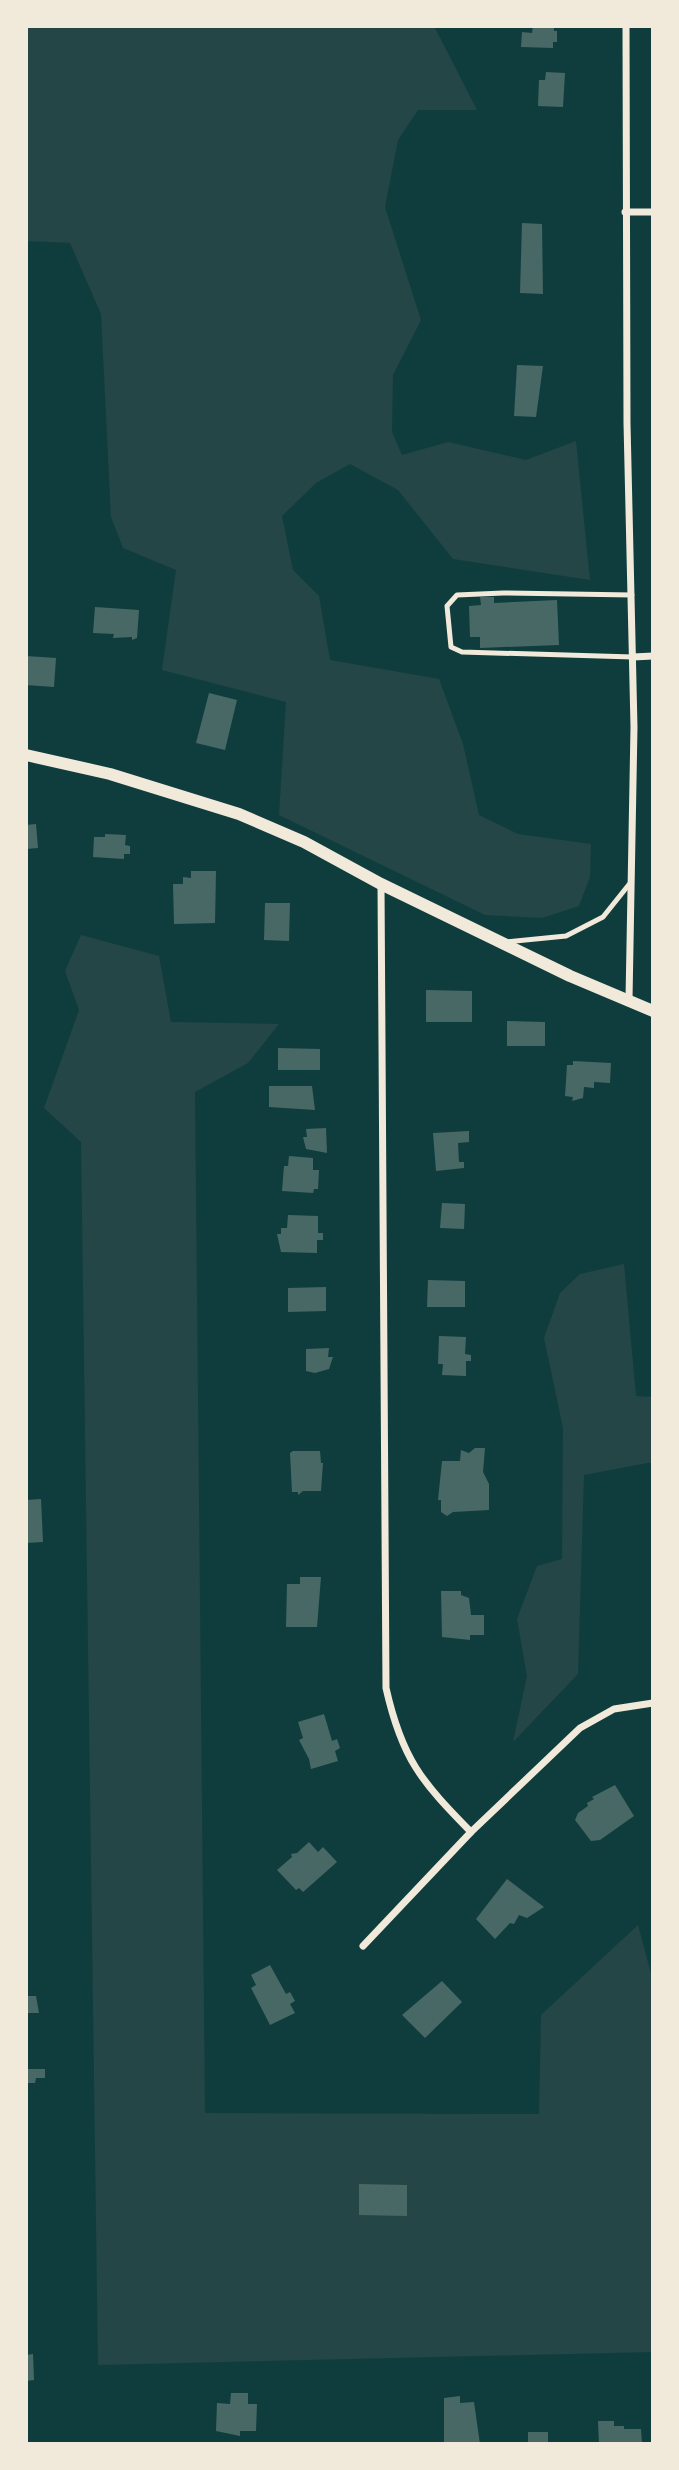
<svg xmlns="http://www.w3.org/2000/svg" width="679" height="2470" viewBox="0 0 679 2470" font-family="'IBM Plex Serif',serif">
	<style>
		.green { fill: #244646 }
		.building { fill: #486865 }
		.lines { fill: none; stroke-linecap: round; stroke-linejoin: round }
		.service { stroke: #f1e9da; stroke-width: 5 }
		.minor { stroke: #f1e9da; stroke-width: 7 }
		.tertiary { stroke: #f1e9da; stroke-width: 12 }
	</style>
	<rect width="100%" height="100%" fill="#0f3d3e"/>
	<g class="green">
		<polygon points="26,26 434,26 477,110 418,110 398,140 385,207 421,320 393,375 392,432 402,455 448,442 526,460 576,441 590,580 453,559 398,490 350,464 316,483 282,516 293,570 319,596 330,660 439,679 463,744 479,815 518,834 591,844 590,877 579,906 542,918 485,915 279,815 286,702 162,670 176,570 123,548 111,517 101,314 70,243 26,241"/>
		<polygon points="81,935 159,956 171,1022 279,1024 248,1063 195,1092 205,2113 539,2114 541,2015 638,1925 653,1981 653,2352 98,2365 81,1142 44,1108 79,1010 65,971"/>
		<polygon points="624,1264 636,1396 653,1397 653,1462 584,1475 578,1674 513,1742 527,1676 517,1619 537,1566 562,1559 563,1428 544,1338 560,1293 580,1274"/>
	</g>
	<g class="building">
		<polygon points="533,26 554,26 554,31 557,31 557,42 553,42 553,48 521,47 522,32 532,33"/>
		<polygon points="546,72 565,73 563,107 538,106 539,80 545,80"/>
		<polygon points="522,223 542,224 543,294 520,293"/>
		<polygon points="517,365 543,366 536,417 514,416"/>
		<polygon points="480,597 494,597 494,603 557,600 559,645 480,648 480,637 470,637 469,606 481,605"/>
		<polygon points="95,607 139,610 137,638 132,640 132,637 113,638 114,634 93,633"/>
		<polygon points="26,656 56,658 54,687 26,685"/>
		<polygon points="209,693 237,700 225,750 196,743"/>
		<polygon points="36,824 38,848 26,849 26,825"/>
		<polygon points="105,834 126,835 125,845 130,846 130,854 124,854 124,859 93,857 94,837 105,837"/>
		<polygon points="191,871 216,871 215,923 174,924 173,884 183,884 183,877 191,878"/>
		<polygon points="265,903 290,903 289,941 264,940"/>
		<polygon points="426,990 472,991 472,1022 426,1022"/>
		<polygon points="507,1021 545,1022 545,1046 507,1046"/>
		<polygon points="278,1048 320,1049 320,1070 278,1070"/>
		<polygon points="573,1061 611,1063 610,1083 594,1082 594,1088 584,1087 583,1098 572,1101 573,1097 565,1096 567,1065 573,1065"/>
		<polygon points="269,1086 312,1086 315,1110 269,1107"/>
		<polygon points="326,1128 327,1153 306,1149 303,1137 307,1137 306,1129"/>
		<polygon points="469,1131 469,1142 458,1143 459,1162 464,1162 464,1168 436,1171 433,1133"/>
		<polygon points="289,1156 313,1158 313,1170 319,1170 318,1189 314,1189 313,1193 282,1191 284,1166 288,1166"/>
		<polygon points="442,1203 465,1204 464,1229 440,1228"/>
		<polygon points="288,1215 318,1216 318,1233 323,1233 323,1240 317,1240 317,1253 281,1252 277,1234 281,1234 281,1228 287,1228"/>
		<polygon points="428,1280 465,1281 465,1307 427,1307"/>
		<polygon points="326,1287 326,1311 288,1312 288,1288"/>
		<polygon points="439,1336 466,1337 465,1354 471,1355 471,1361 466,1361 466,1376 442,1375 443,1364 438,1364"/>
		<polygon points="329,1348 328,1357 333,1357 329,1369 315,1373 306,1371 306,1349"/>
		<polygon points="475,1448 485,1448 483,1472 489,1484 489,1510 453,1512 447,1516 441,1512 441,1500 438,1500 442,1461 460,1461 461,1450 469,1453"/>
		<polygon points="293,1451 320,1451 321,1463 323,1463 321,1491 303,1491 298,1495 298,1492 292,1492 290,1453"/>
		<polygon points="41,1499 43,1542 26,1543 26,1500"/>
		<polygon points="300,1577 321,1577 317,1627 286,1627 287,1584 300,1584"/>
		<polygon points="441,1591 461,1591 461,1595 469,1598 471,1615 484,1615 484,1635 470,1635 470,1640 442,1637"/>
		<polygon points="324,1714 332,1741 337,1739 340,1748 335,1751 338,1761 311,1769 309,1759 299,1740 303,1738 298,1722"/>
		<polygon points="615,1785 634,1816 600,1840 591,1841 575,1820 578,1813 588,1806 587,1803 594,1799 592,1797"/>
		<polygon points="309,1842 318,1852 323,1847 337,1862 303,1892 299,1888 296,1890 277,1870 292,1857 291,1854 297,1853"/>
		<polygon points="507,1879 544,1907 527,1918 519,1915 514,1924 510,1923 495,1939 476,1919"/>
		<polygon points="270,1965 286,1994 290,1992 295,2001 290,2004 295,2013 270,2025 251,1988 256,1985 251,1975"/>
		<polygon points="442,1981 462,2002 425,2038 402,2015"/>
		<polygon points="26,1996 36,1996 39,2013 26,2013"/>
		<polygon points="26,2069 45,2069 45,2078 36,2078 35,2083 26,2083"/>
		<polygon points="359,2184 407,2185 407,2216 359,2215"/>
		<polygon points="33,2354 34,2380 26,2381 26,2355"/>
		<polygon points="231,2393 248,2393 248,2404 257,2404 256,2431 240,2431 240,2436 216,2431 217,2403 230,2404"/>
		<polygon points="460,2396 460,2403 474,2402 480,2444 444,2444 444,2398"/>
		<polygon points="598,2421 614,2421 614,2426 624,2426 624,2429 641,2429 642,2444 599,2444"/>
		<rect x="528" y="2432" width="20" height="12"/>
	</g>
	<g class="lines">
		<g class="service">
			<polyline points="632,595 503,593 457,595 447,606 451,647 462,652 633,657"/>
			<polyline points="505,942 566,936 603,917 631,882"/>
		</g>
		<g class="minor">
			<polyline points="626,26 627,423 634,727 629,999"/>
			<polyline points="625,212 653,212"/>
			<polyline points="633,657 653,656"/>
			<path d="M381 884 386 1688C402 1759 421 1781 471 1832"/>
			<polyline points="363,1946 471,1832 580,1728 614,1709 653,1703"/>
		</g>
		<polyline class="tertiary" points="26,755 110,774 239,814 304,842 381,884 570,976 653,1011"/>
	</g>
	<rect width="679" height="2470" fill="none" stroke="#f1e9da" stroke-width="56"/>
</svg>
